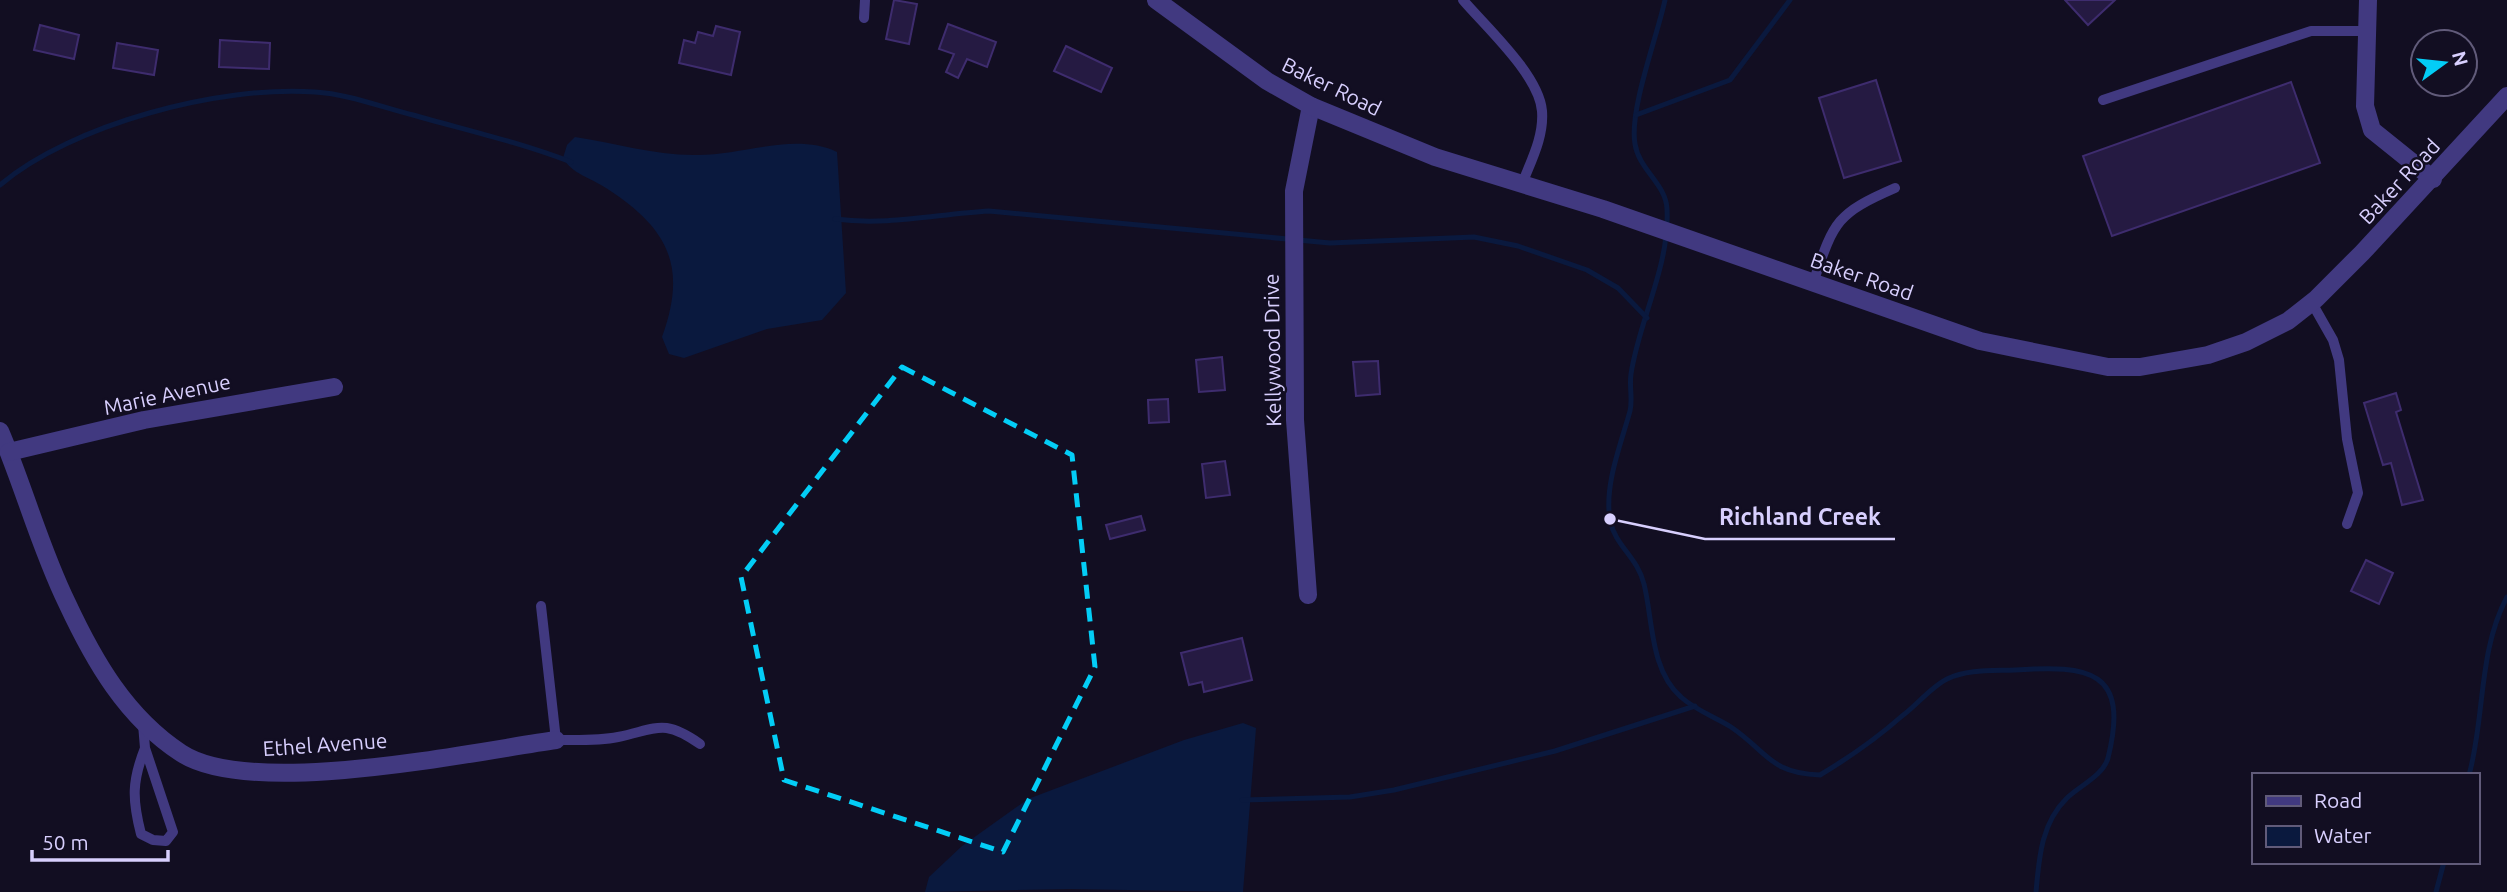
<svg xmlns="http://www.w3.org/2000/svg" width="2507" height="892" viewBox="0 0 2507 892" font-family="Ubuntu,sans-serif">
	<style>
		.water { fill: #0a193e }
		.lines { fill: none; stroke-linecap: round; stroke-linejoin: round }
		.stream { stroke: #0a193e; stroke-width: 5 }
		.building { fill: #251a42; stroke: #3e2c6e; stroke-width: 2 }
		.service { stroke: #413980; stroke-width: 10 }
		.minor { stroke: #413980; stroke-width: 18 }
		.tertiary { stroke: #413980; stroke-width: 18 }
		.marked { fill: none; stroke: #03cdf6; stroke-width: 5; stroke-dasharray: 14 9; stroke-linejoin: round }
		.labels { text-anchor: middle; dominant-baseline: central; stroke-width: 5; stroke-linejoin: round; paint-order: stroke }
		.street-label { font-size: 21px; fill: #d8cffe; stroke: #120e22 }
		.leader { fill: none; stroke: #d8cffe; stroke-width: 2.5 }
		.callout-dot { fill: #d8cffe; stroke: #120e22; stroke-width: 2.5 }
		.callout-label { font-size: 23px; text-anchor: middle; font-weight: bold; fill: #d8cffe; stroke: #120e22; stroke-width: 5; stroke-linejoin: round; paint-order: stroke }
	</style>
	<rect width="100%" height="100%" fill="#120e22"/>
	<g class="water">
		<path d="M575 137C616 143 656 156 698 155 743 155 795 132 837 152L846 293 822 320 767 329 684 358 669 354 662 337C688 266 668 228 606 188 591 178 572 174 563 158L567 145Z"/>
		<polygon points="1243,723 1256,728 1243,892 1070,889 925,892 929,877 962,846 1028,799 1184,740"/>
	</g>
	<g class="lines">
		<g class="stream">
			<path d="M1665 0C1657 37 1629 110 1635 144 1639 170 1666 184 1667 209 1670 266 1639 320 1631 374 1629 387 1633 399 1630 411 1621 444 1604 485 1610 520 1615 546 1637 556 1644 584 1653 620 1650 670 1681 697 1695 710 1715 717 1731 727 1768 752 1769 773 1820 775 1850 757 1876 739 1902 716 1917 705 1931 687 1947 679 1968 669 1993 671 2015 670 2089 665 2130 670 2108 758 2103 776 2079 786 2067 798 2041 823 2039 859 2036 892"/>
			<polyline points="1636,115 1730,80 1790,0"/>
			<path d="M0 185C72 124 221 85 315 92 348 94 381 107 413 115 466 130 519 142 571 162"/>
			<path d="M835 219C887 226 937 214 989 211L1330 243 1474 237 1518 246 1587 270 1618 288 1647 318"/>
			<path d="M2469 775C2485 718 2478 651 2507 597"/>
			<polyline points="1242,800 1350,797 1394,790 1555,751 1695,706"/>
			<polyline points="2436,892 2444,862"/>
		</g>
	</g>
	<g class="building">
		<polygon points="894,0 917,4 909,44 886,39"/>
		<polygon points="2065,0 2115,0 2088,25"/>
		<polygon points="948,24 996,42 987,67 967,59 958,78 946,72 954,54 939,49"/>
		<polygon points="40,25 79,35 74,59 34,50"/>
		<polygon points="716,26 740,32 731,75 679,63 684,40 695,43 698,32 713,36"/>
		<polygon points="220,40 270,43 269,69 219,67"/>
		<polygon points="117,43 158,50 154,75 113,68"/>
		<polygon points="1066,46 1112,68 1101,92 1054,71"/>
		<polygon points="1876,80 1901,161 1844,178 1819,98"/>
		<polygon points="2291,82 2320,163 2112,236 2083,156"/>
		<polygon points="1222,357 1225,390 1199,392 1196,360"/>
		<polygon points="1378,361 1380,394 1356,396 1353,362"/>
		<polygon points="2396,393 2401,410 2396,412 2423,500 2402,505 2391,463 2383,465 2364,403"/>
		<polygon points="1168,399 1169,422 1149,423 1148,400"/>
		<polygon points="1225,461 1230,495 1206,498 1202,464"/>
		<polygon points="1141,516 1145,530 1110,539 1106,525"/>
		<polygon points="2366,560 2393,573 2379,604 2351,591"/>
		<polygon points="1242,638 1252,680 1204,692 1202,682 1189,685 1181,653"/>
	</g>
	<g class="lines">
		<g class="service">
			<path d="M1463 0C1486 27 1539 75 1542 111 1544 137 1531 161 1522 184"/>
			<polyline points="864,18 865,0"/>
			<polyline points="2103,100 2311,31 2367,31"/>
			<path d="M1813 283C1834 222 1835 214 1895 188"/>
			<polyline points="2312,303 2333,340 2339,360 2347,439 2358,493 2347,524"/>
			<path d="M541 606 556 740C577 740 598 741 618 737 657 729 663 718 700 744"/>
			<path d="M143 724 145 748 173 832 166 841 153 840 141 834C132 799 132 781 145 748"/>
		</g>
		<g class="minor">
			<polyline points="2368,0 2365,106 2372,130 2433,179"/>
			<path d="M0 431C24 487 40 548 67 603 94 661 126 717 181 753 251 799 471 752 556 740"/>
			<polyline points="9,452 144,420 334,387"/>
			<polyline points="1308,595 1295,420 1294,191 1311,106"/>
		</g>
		<polyline class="tertiary" points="1156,0 1267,81 1311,106 1435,157 1603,209 1980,341 2108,367 2140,367 2208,355 2246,342 2288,321 2316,299 2362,253 2507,96"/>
	</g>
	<path class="marked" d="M902 367 1072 455 1095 667 1003 852 784 780 741 577Z"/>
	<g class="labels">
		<g class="street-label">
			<text transform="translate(1332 86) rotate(26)">Baker Road</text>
			<text transform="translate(2399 181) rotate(-47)">Baker Road</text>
			<text transform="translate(1862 276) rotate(19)">Baker Road</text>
			<text transform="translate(1272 350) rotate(-91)">Kellywood Drive</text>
			<text transform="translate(167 394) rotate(-12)">Marie Avenue</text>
			<text transform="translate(325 744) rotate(-4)">Ethel Avenue</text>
		</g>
	</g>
	<path class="leader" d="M1610 519L1705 539H1895"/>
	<circle class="callout-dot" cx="1610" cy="519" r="7"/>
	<g class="callout-label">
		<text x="1800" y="525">Richland Creek</text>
	</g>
	<rect x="2252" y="773" width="228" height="91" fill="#120e22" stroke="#615b7a" stroke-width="2"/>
	<rect x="2266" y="796" width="35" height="10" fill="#413980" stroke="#615b7a" stroke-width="2"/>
	<text x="2314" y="808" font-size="21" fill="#d8cffe">Road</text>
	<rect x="2266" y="826" width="35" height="21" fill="#0a193e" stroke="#615b7a" stroke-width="2"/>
	<text x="2314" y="843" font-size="21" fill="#d8cffe">Water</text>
	<g transform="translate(2444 63) rotate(75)"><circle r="33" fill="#120e22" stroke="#615b7a" stroke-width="2"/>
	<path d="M0-5L12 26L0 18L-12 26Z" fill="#03cdf6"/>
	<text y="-10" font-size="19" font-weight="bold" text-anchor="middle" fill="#d8cffe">N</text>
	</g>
	<path d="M32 850v10h136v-10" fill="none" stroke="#d8cffe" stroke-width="3.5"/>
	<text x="42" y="850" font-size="21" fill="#d8cffe" stroke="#120e22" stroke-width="5" paint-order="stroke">50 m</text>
</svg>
